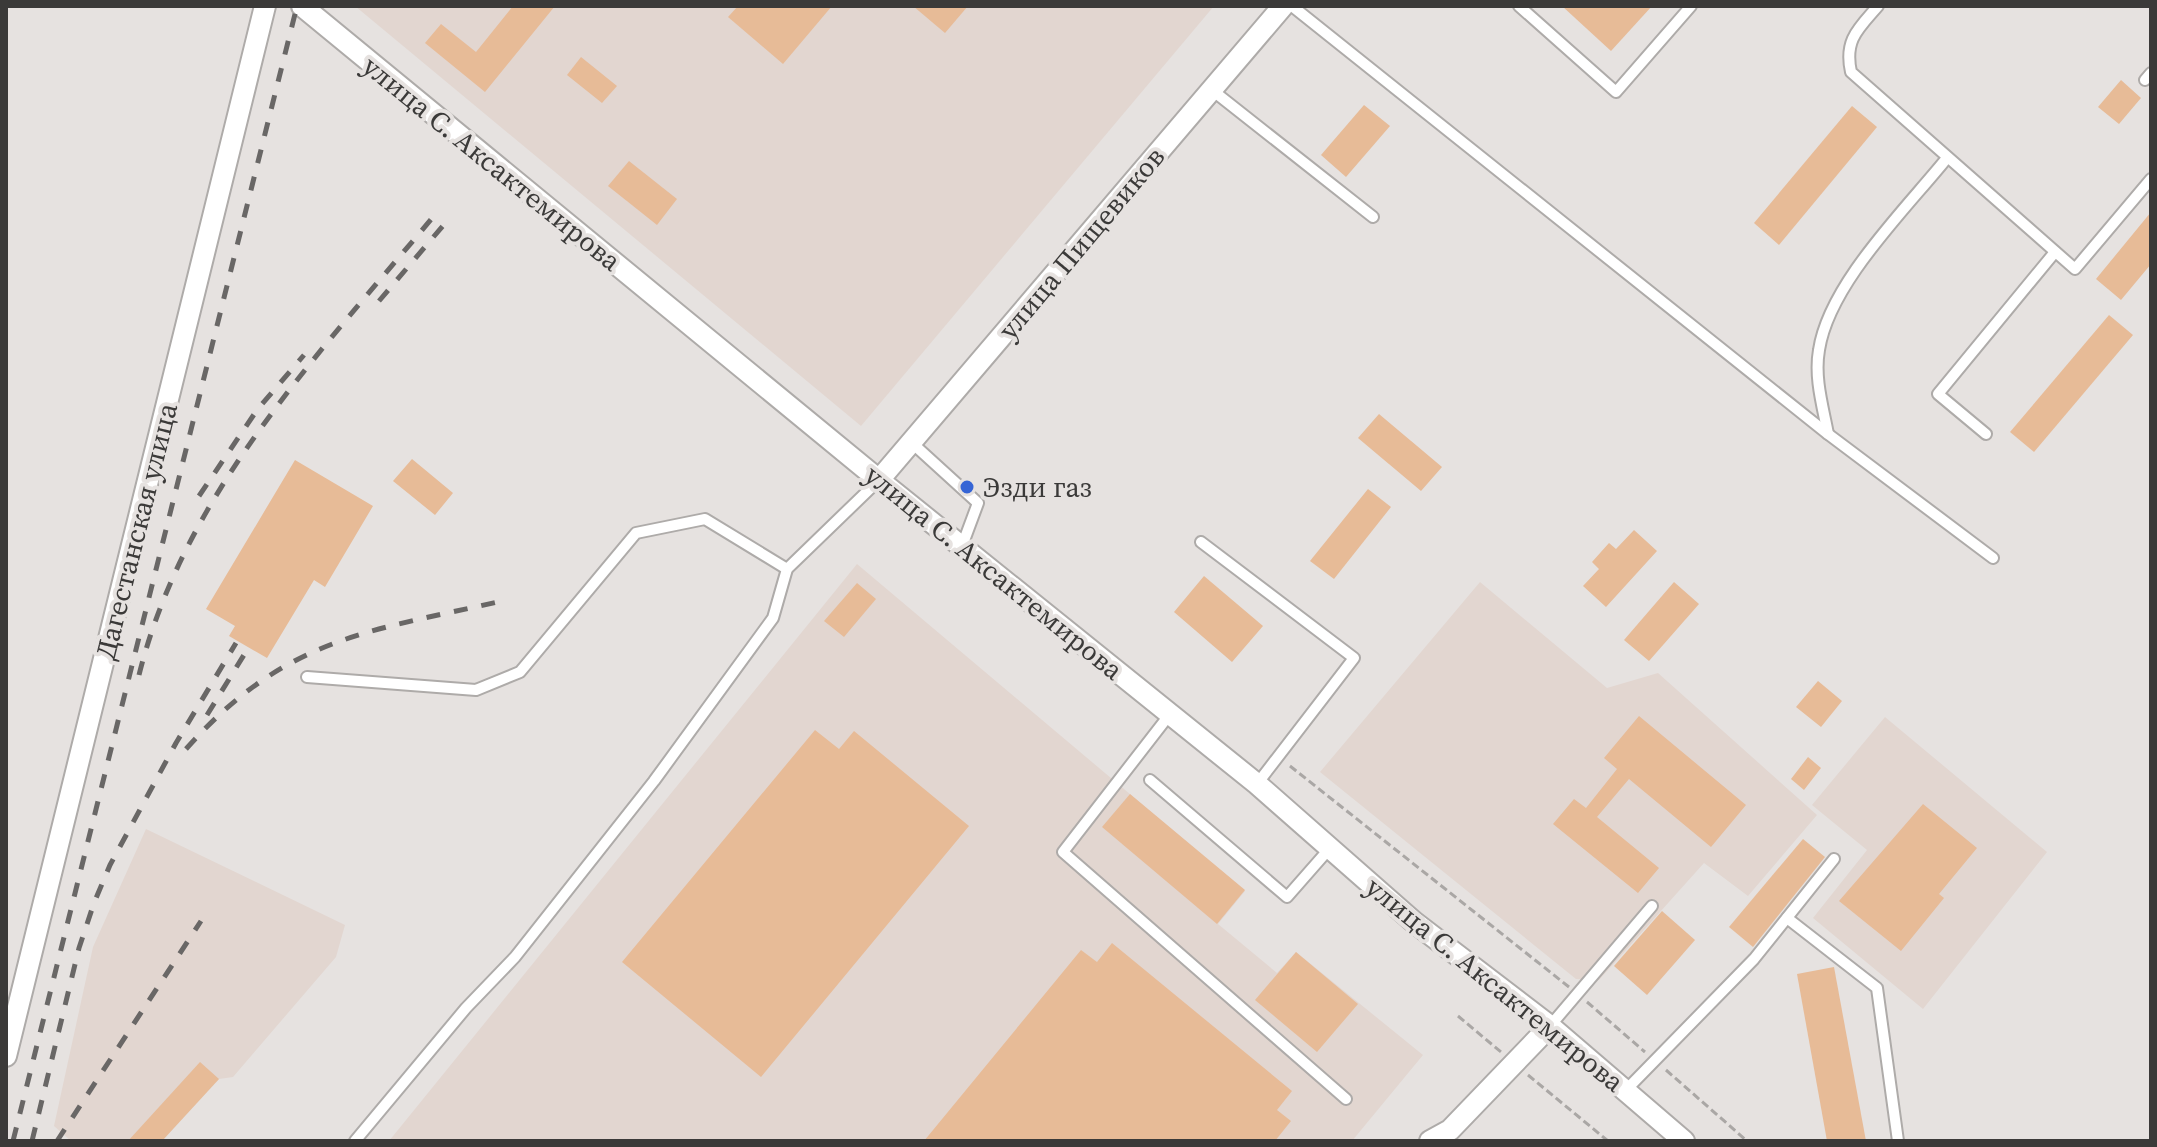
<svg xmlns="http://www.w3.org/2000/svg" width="2157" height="1147" viewBox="0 0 2157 1147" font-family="'Source Serif 4',serif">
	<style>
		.built { fill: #e2d6d0 }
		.building { fill: #e7bb97 }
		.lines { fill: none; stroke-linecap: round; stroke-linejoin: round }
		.lane-casing { stroke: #aeaba9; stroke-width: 14 }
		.street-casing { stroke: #aeaba9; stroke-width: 24 }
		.path { stroke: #aaa7a5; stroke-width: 3; stroke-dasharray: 8 4; stroke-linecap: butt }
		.lane { stroke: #fff; stroke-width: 10 }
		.street { stroke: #fff; stroke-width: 20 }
		.rail { stroke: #696766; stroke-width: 5; stroke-dasharray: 14 14; stroke-linecap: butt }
		.poi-dot { fill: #3665d5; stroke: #e6e2e0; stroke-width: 3 }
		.labels { text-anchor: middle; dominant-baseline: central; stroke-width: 8; stroke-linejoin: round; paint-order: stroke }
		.street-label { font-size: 28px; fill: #3b3a39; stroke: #e6e2e0 }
		.poi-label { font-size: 28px; fill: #3b3a39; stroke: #e6e2e0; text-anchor: start }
	</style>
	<rect width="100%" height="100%" fill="#e6e2e0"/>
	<g class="built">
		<polygon points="355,6 1214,6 861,426"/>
		<polygon points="857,564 1245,891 1218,924 1277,973 1296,952 1423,1055 1352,1141 389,1141"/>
		<polygon points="1480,582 1607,688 1658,673 1817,815 1748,896 1704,863 1599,980 1576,979 1320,772"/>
		<polygon points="1885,717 2047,852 1923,1009 1813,918 1867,850 1812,805"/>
		<polygon points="146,829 345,925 336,957 233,1077 219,1079 162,1141 71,1141 54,1126 93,947"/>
	</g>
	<g class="building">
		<polygon points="513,6 555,6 485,92 425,43 441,24 476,52"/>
		<polygon points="738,6 832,6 783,64 728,17"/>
		<polygon points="913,6 968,6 945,33"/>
		<polygon points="1562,6 1652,6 1611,51"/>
		<polygon points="581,57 617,86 602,103 567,75"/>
		<polygon points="2121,80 2141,98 2119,124 2098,107"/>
		<polygon points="1364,105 1390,126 1346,177 1321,155"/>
		<polygon points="1852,106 1877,127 1779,245 1754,223"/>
		<polygon points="629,161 677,199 657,225 608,186"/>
		<polygon points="2151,212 2151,264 2121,300 2096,279"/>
		<polygon points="2109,315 2133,335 2034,452 2010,432"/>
		<polygon points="1379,414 1442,467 1421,491 1358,438"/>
		<polygon points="412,459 453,493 435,515 393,481"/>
		<polygon points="295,460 373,506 325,587 314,580 267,658 229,636 235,626 206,609"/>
		<polygon points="1368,489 1391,507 1334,579 1310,561"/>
		<polygon points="1634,530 1657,551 1606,607 1583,586 1599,569 1592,562 1609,543 1616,549"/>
		<polygon points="1204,576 1263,626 1232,662 1174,612"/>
		<polygon points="1674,582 1699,604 1649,661 1624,640"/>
		<polygon points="857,583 876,599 844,637 824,621"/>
		<polygon points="1818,681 1842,701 1821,727 1796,707"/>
		<polygon points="1639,716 1746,805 1711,847 1629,779 1597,817 1659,868 1638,893 1553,824 1574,799 1586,808 1617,769 1604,758"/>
		<polygon points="815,730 839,749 854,731 969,826 761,1077 622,962"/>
		<polygon points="1808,757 1821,768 1804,790 1791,779"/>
		<polygon points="1130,794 1245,890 1217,924 1102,827"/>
		<polygon points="1923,804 1977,848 1939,894 1944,898 1901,951 1839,901"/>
		<polygon points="1803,839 1825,857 1753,947 1729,927"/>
		<polygon points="1662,911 1695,940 1647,995 1614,966"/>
		<polygon points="1112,943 1292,1091 1277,1110 1291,1121 1275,1141 924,1141 1081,950 1097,962"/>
		<polygon points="1296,952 1358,1004 1317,1052 1255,1000"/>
		<polygon points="1834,967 1866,1141 1827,1141 1797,974"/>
		<polygon points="200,1062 219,1079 162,1141 128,1141"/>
	</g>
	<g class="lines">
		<g class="lane-casing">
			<g id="lane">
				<polyline points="1292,6 1828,434 1993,558"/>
				<polyline points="1519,6 1616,92 1691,6"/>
				<path d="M1878 6C1858 29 1844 40 1851 72L2075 269 2151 179"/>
				<polyline points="2145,80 2151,73"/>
				<polyline points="1212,90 1373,217"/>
				<path d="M1828 434C1823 407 1814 378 1819 350 1829 284 1905 210 1947 158"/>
				<polyline points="1986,434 1938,394 2055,252"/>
				<polyline points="911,442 978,503 962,546"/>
				<polyline points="1201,542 1354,658 1257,784"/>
				<polyline points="307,677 476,690 520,672 636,533 705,519 787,569"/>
				<polyline points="1170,714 1063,852 1346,1099"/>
				<polyline points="1150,780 1287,897 1330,848"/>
				<polyline points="1787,918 1877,988 1898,1141"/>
				<polyline points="1550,1026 1652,906"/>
				<polyline points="1626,1090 1754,959 1834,859"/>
				<polyline points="355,1141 466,1008 515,957 654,781 773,618 787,569 879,480"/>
			</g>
		</g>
		<g class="street-casing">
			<g id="street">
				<polyline points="302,6 879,480 1257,784 1414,922 1550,1026 1684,1141"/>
				<polyline points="879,480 1283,6"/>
				<polyline points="6,1056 265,6"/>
				<polyline points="1430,1141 1450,1130 1550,1026"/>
			</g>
		</g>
		<g class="path">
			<polyline points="1290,766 1569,987"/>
			<polyline points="1587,1002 1645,1052"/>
			<polyline points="1458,1016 1501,1052"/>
			<polyline points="1666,1070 1747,1141"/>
			<polyline points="1528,1075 1608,1141"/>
		</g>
		<use href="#lane" class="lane"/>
		<use href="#street" class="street"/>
		<g class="rail">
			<polyline points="379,301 447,221"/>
			<polyline points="199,496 257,410 304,355"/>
			<path d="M139 675C185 491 320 353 438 211"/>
			<polyline points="207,715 247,650"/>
			<path d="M186 749C285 638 365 632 502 601"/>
			<polyline points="13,1141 297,6"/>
			<polyline points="32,1141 79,948 94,903 110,865 176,743 236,643"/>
			<polyline points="57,1141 201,921"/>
		</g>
	</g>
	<circle class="poi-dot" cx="967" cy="487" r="8"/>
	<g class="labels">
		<g class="street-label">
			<text transform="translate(492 163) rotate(39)">улица С. Аксактемирова</text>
			<text transform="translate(1081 243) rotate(-50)">улица Пищевиков</text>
			<text transform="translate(136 531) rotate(-76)">Дагестанская улица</text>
			<text transform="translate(994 572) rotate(39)">улица С. Аксактемирова</text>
			<text transform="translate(1495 984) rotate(39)">улица С. Аксактемирова</text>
		</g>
		<g class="poi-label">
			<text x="983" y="487">Эзди газ</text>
		</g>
	</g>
	<rect width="2157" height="1147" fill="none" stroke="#3b3a39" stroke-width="16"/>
</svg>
